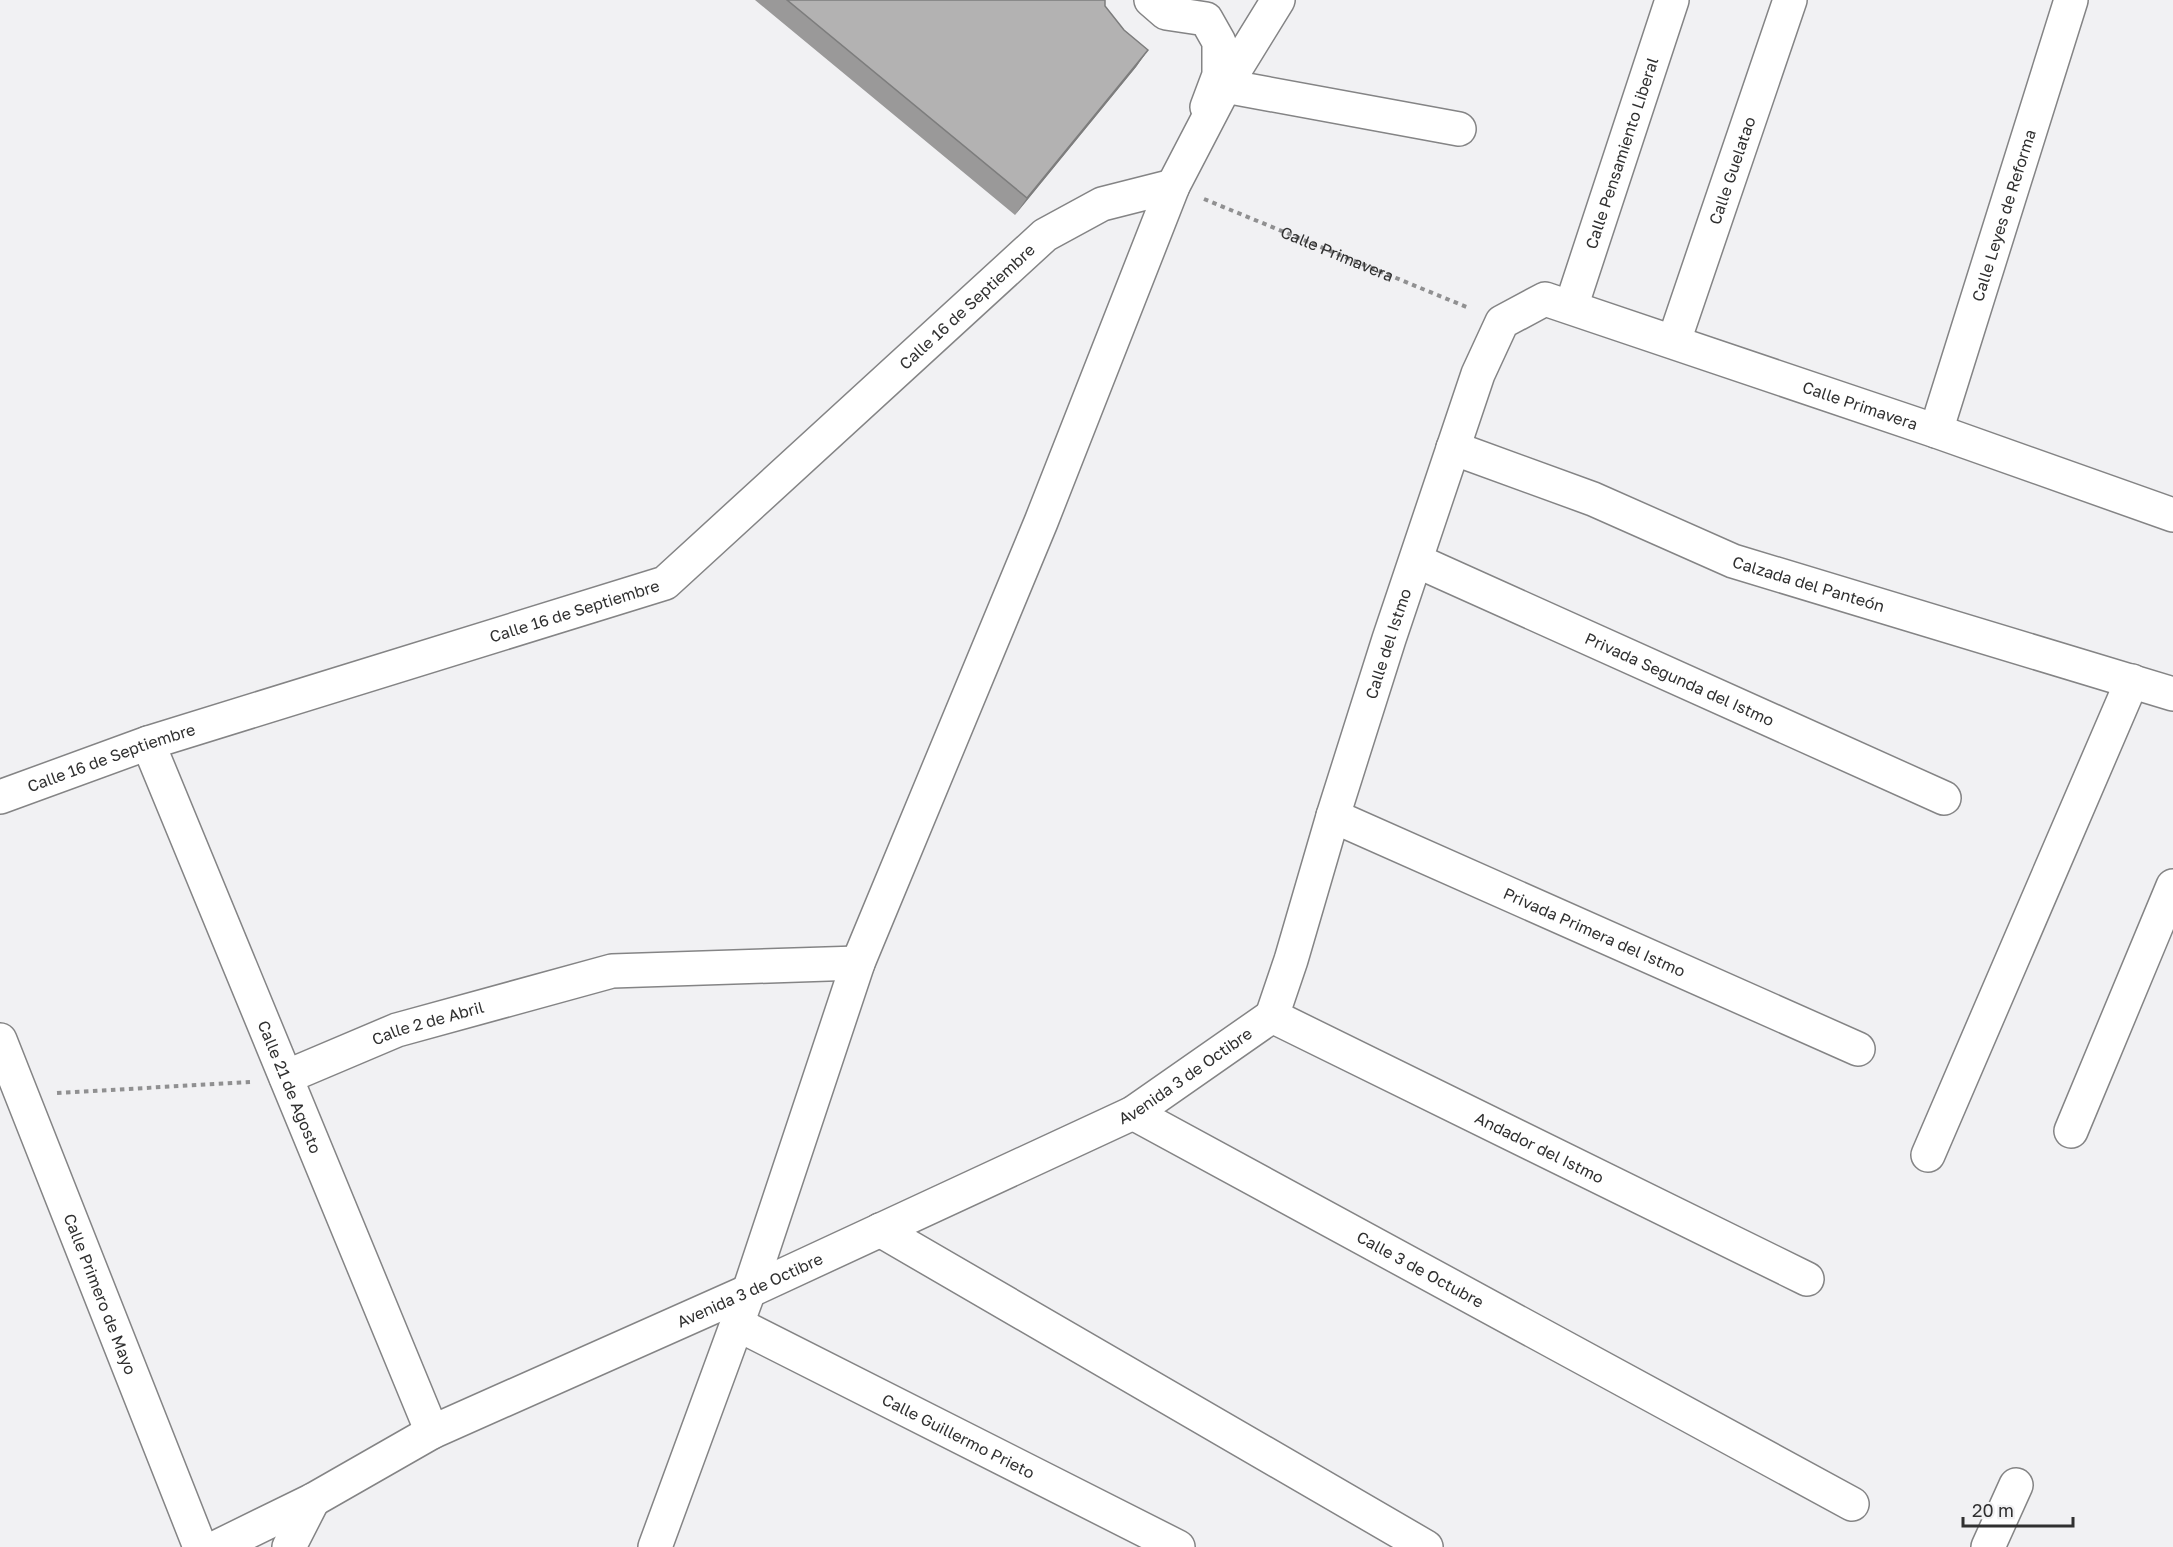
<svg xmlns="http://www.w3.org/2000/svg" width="2173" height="1547" viewBox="0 0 2173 1547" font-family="'Golos Text',sans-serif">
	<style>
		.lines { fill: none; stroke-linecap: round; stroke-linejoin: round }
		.minor-casing { stroke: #848485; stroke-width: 36 }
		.tertiary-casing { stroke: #848485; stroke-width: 36 }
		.path { stroke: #909091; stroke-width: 4; stroke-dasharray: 4.5 4.5; stroke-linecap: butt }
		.minor { stroke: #fff; stroke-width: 33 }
		.tertiary { stroke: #fff; stroke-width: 33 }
		.wall { fill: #9a9999 }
		.shaded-wall { fill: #7d7d7d }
		.building { fill: #b3b2b2; stroke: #7d7d7d; stroke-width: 1.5 }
		.labels { text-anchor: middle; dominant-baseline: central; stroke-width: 4.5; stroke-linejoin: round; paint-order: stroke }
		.street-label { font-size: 16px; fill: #303030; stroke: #f1f1f3 }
	</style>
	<rect width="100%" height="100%" fill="#f1f1f3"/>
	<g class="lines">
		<g class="minor-casing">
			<g id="minor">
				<polyline points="1151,0 1166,13 1206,19 1219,42 1219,75 1207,107"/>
				<polyline points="1225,86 1459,129"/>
				<path id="s2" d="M1571 307 1672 0"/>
				<path id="s3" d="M1674 341 1790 0"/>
				<path id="s4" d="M1936 431 2071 0"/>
				<path id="s5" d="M1453 448 1593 499 1733 561 2173 694"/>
				<path id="s6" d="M1417 561 1944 798"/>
				<path id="s7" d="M148 743 432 1432"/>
				<path id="s8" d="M0 797 148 743 665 583 1045 235 1102 204 1173 186"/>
				<path id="s9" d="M1333 816 1858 1049"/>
				<path id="s10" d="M1272 1016 1291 960 1333 816 1389 639 1478 374 1502 322 1545 299 1936 431 2173 515"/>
				<path id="s11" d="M1272 1016 1807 1279"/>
				<path id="s12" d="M0 1040 200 1547"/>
				<path id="s13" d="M286 1077 397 1030 612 971 858 963"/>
				<path id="s14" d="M1133 1113 1852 1504"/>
				<polyline points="2071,1131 2173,886"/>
				<polyline points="1928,1155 2132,681"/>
				<polyline points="880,1230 1426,1547"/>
				<path id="s15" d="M737 1324 1178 1547"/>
				<path id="s16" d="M217 1547 313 1500 432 1432 749 1291 1133 1113 1272 1016"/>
				<polyline points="289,1547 313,1500"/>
				<polyline points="1988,1547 2016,1485"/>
			</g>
		</g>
		<g class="tertiary-casing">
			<polyline id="tertiary" points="655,1547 749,1291 858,963 1041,522 1173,186 1225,86 1278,0"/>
		</g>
		<g class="path">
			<path id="s1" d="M1204 199 1469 308"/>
			<polyline points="57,1093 250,1082"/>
		</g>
		<use href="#minor" class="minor"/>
		<use href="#tertiary" class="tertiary"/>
	</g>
	<polygon class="wall" points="755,0 1105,0 1105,6 1124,30 1148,50 1136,67 1015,215"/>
	<polygon class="shaded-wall" points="1148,50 1136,67 1015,215 1027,198"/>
	<polygon class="building" points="787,0 1105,0 1105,6 1124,30 1148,50 1027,198"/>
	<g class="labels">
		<g class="street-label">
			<text stroke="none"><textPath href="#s2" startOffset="162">Calle Pensamiento Liberal</textPath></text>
			<text stroke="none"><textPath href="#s3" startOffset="180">Calle Guelatao</textPath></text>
			<text stroke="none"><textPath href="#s4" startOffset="226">Calle Leyes de Reforma</textPath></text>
			<text stroke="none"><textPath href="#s1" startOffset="144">Calle Primavera</textPath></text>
			<text stroke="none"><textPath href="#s8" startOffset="1108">Calle 16 de Septiembre</textPath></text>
			<text stroke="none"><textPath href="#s10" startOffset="1113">Calle Primavera</textPath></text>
			<text stroke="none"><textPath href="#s5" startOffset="381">Calzada del Panteón</textPath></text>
			<text stroke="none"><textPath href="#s8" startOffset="604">Calle 16 de Septiembre</textPath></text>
			<text stroke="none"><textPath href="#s10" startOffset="390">Calle del Istmo</textPath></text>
			<text stroke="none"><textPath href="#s6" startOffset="288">Privada Segunda del Istmo</textPath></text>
			<text stroke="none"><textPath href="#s8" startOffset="118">Calle 16 de Septiembre</textPath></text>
			<text stroke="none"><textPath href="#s9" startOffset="286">Privada Primera del Istmo</textPath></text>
			<text stroke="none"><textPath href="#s13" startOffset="152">Calle 2 de Abril</textPath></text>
			<text stroke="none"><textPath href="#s16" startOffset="1078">Avenida 3 de Octibre</textPath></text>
			<text stroke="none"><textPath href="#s7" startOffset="372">Calle 21 de Agosto</textPath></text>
			<text stroke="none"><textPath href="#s11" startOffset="298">Andador del Istmo</textPath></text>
			<text stroke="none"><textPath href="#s14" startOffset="327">Calle 3 de Octubre</textPath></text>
			<text stroke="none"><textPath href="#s16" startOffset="592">Avenida 3 de Octibre</textPath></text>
			<text stroke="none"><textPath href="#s12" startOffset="273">Calle Primero de Mayo</textPath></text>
			<text stroke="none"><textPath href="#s15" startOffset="248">Calle Guillermo Prieto</textPath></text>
		</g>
	</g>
	<path d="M1963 1517v9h110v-9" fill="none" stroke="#303030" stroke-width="3"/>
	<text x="1972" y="1517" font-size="18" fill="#303030" stroke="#f1f1f3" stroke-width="4.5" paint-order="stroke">20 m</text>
</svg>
